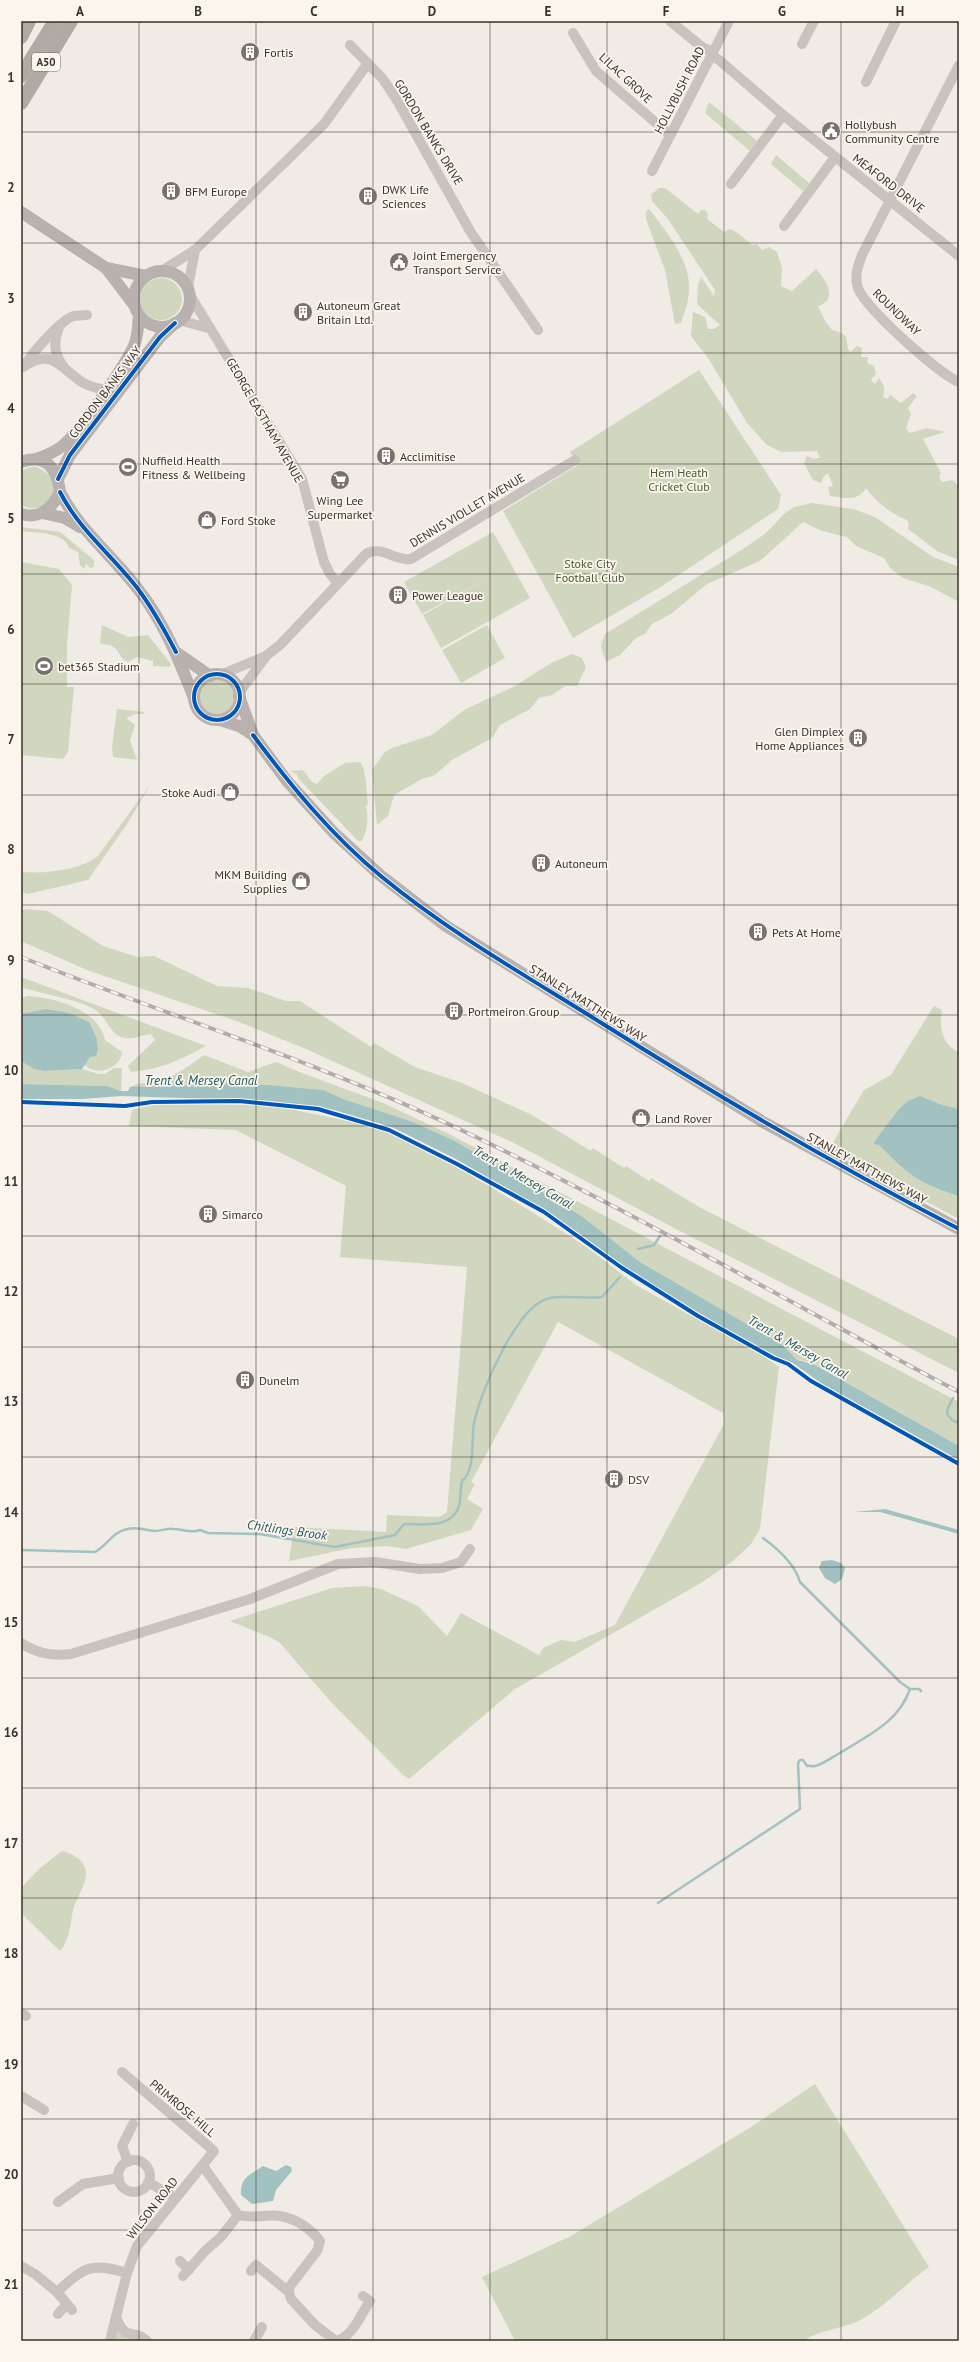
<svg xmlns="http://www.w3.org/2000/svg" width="980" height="2362" viewBox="0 0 980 2362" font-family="'PT Sans',sans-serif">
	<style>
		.green { fill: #d1d6bf }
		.water { fill: #a1c2c1 }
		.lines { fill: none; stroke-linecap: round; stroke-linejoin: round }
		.stream { stroke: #a1c2c1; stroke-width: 2.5 }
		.minor { stroke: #c9c3be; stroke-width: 10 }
		.major { stroke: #b8b1ad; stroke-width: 12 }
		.highway { stroke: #afaaa4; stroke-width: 14 }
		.rail-casing { stroke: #b1aca8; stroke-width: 4 }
		.rail { stroke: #fbf5ee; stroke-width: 2.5; stroke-dasharray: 8; stroke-linecap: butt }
		.cycleway-casing { stroke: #fbf5ee; stroke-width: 6 }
		.cycleway { stroke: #0057b8; stroke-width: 4 }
		.grid { fill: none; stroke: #3b302b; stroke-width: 1; stroke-opacity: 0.55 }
		.labels { text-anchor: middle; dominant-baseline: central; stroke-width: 3.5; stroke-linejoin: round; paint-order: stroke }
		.shield { fill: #fbf5ee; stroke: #756b66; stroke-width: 1 }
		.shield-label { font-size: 11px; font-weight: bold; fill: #3b302b }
		.poi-label { font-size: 12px; fill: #3b302b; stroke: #fbf5ee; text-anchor: start }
		.street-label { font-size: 12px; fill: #3b302b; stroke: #fbf5ee }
		.park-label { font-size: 12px; fill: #4a5a2e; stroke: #fbf5ee }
		.water-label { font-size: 13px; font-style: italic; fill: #1f5a5e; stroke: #fbf5ee }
		.neatline { fill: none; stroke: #3b302b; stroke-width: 1.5 }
		.grid-label { font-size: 13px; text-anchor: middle; font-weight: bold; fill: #3b302b }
	</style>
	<rect width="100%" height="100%" fill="#f0ebe5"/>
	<g class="green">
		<polygon points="709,102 757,141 750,151 705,113"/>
		<polygon points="776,155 809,183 803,191 771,164"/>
		<path d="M659 188H665L698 214 701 210H705L708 214 707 219 724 232 730 229C739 233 745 239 752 245L757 244 762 250 769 247 777 252 782 268 781 286 792 291 816 269C826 280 839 299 818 306L825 321 832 330C853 335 843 340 850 352L857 346 862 348 861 357H868L867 363 874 366 876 374 871 380 875 384 879 378C885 386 885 388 883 397L887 399 890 395 901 403 913 393 917 396 908 408 911 414 906 428 910 433 927 428 945 432 923 439 941 473 939 477 942 482 952 480 959 486V560L937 551 908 529 909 524 907 520C891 514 876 502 866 488 858 502 844 498 830 496L828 487 833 486 828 473 824 476 821 483 813 480 804 463 807 456 814 459 820 458 817 451 781 452 767 445 747 423 708 358 691 336 693 312 705 317 708 329H714L720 325 697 304 698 285 701 277 714 296 715 290 668 219 652 201 651 195Z"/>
		<path d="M649 209C668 234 695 265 688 299 687 307 683 315 681 323L675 324 665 270 646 219V211Z"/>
		<circle cx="161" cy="299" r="21"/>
		<polygon points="699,370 781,495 778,509 659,588 573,638 503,511 578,465 570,452"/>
		<path d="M30 467H37L50 475C51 480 54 486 54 491 52 507 34 512 21 505V471Z"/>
		<polygon points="812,503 853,509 875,517 933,557 959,567 959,602 929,586 903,578 890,568 884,558 856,546 847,537 822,531 803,522 760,561 707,584 671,614 652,624 645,634 636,638 620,655 606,662 601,646 605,634 743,549 766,533 784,514 794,507"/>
		<path d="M21 527 60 532 94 560V567L90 568 86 563 84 569 80 565 78 552 69 548C65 532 36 533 21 531Z"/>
		<polygon points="493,532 530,598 441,648 423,615 489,577 422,614 404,582"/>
		<polygon points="21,562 59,569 72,585 67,644 67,687 74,687 68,752 63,759 21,755"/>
		<path d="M102 625 128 637 148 635 171 664 169 667 153 666V661L137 657 128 662C115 657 123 644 100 644Z"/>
		<polygon points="487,625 505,658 461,683 442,650"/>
		<polygon points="572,654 582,658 586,667 577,686 565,686 552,695 539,698 530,709 500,725 492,738 452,760 435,775 422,779 394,795 388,816 377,825 372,770 385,752 392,748 432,735 464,710 515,686 551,663"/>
		<circle cx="216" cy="697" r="18"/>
		<polygon points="117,709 145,712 143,714 135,714 126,718 135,725 130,741 137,760 113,757 112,747"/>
		<path d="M360 762C367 770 366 791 368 803L366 807C369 819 367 830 362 841H358L298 778 297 774 290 771 303 770 312 782 317 784 324 776 345 763Z"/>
		<path d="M150 785 129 821 88 880 28 894 21 892V870L23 872C45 874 81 870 98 856Z"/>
		<polygon points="25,909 48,911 103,946 137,957 154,956 217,986 248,988 286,1001 300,1001 371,1047 374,1043 415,1067 462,1083 532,1115 591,1151 593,1148 624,1168 626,1166 649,1181 651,1178 701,1208 959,1339 959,1373 676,1229 514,1143 306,1049 239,1022 87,970 21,941 21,911"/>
		<path d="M21 977 206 1046C180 1060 161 1069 131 1072L128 1066 155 1040 151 1034C141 1035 131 1041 121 1037 109 1033 106 1014 92 1008 70 997 44 995 21 987Z"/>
		<path d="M28 996C56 998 98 1009 105 1040L122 1052C121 1068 96 1078 84 1064L90 1057 46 1009 21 1014V998Z"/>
		<path d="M934 1006 942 1010C939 1029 942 1043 959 1053V1219L829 1149 864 1090 891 1075Z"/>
		<path d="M204 1055 248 1072 276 1062 302 1073 383 1103 449 1134 959 1402V1446L813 1364 806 1361 797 1360 783 1345 640 1262 583 1217 533 1186 453 1140 413 1122 343 1099 324 1090 269 1085 224 1084 130 1087C141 1081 150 1084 161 1080 177 1075 190 1065 204 1055Z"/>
		<polygon points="21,1061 34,1069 44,1071 82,1069 98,1074 105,1074 114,1068 122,1068 121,1091 107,1086 21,1084"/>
		<polygon points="157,1104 249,1105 290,1109 352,1122 390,1133 465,1172 532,1212 588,1248 636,1285 763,1356 779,1367 760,1529 751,1544 733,1561 701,1583 515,1689 409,1779 402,1774 330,1701 280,1643 272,1638 230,1621 332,1588 364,1586 381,1589 418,1606 447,1636 461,1613 539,1655 543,1648 561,1640 575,1642 615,1625 724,1424 723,1413 558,1322 471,1482 475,1484 467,1499 483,1509 471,1530 406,1549 387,1546 352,1548 289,1561 294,1527 386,1532 387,1515 439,1517 447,1512 467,1267 340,1257 346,1186 236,1130 129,1126 132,1110"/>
		<path d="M62 1851C68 1852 74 1855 79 1859 96 1874 77 1894 73 1910 70 1925 70 1939 60 1951L21 1913V1888L40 1868Z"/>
		<path d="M815 2084 929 2267C906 2283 888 2304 864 2318 845 2329 821 2329 803 2341H515L482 2277 571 2236 751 2127Z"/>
		<polygon points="116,2330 139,2341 114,2341"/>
	</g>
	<g class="water">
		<polygon points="46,1009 69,1013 89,1022 96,1037 98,1049 96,1056 90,1057 82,1069 44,1071 34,1069 21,1061 21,1014"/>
		<polygon points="21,1084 107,1086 121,1091 128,1091 130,1087 224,1084 269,1085 324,1090 343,1099 413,1122 453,1140 533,1186 583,1217 640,1262 783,1345 797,1360 813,1364 959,1446 959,1460 821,1383 793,1363 776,1356 716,1323 635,1274 538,1206 454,1158 392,1127 334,1110 270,1101 121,1096 83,1099 21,1099"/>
		<path d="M920 1096 942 1105 959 1109V1196C918 1183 909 1175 879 1145L874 1144V1142L900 1108 908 1101Z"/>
		<polygon points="885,1509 959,1530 959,1534 880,1512 854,1512"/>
		<polygon points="832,1560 841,1563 845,1568 842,1579 835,1584 825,1578 819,1568 822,1561"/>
		<path d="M286 2165 291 2167 292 2171 276 2190 273 2201 252 2204 241 2195C240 2177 250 2175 263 2166L276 2171Z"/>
	</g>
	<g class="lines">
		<g class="stream">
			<polyline points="638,1249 654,1245 660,1236"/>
			<polyline points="953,1398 948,1408 947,1414 953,1421 959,1423"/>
			<path d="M763 1538C778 1549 795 1564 800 1582L900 1682 910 1689H919L921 1691"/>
			<path d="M21 1550 95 1552C106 1546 112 1533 124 1530 135 1526 144 1530 155 1531 161 1531 167 1528 173 1529 183 1529 191 1534 200 1530L208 1533 260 1534 335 1547 395 1535 404 1524C423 1524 452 1529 459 1506 461 1498 460 1489 462 1481 476 1470 471 1439 474 1423 480 1393 517 1304 550 1298 564 1295 586 1299 602 1297L620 1277"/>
			<path d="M658 1903 800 1809 798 1763 800 1760H803L807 1766C810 1765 812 1767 815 1766 824 1764 832 1757 840 1753 867 1736 899 1722 910 1689"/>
		</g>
		<g class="minor">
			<polyline points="670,21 702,47 712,52"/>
			<polyline points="573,33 596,71 670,135"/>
			<polyline points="802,44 814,21"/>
			<polyline points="350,45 383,79 398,102 470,231 538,330"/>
			<polyline points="711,55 719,60 783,115 959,256"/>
			<path d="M959 65 862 255C858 266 854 276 858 288 865 308 939 374 959 382"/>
			<polyline points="866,82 896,21"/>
			<polyline points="652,171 729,21"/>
			<polyline points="731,184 783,115"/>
			<polyline points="784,226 835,157"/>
			<polyline points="163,270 195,250 324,124 368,63"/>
			<polyline points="188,287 195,250"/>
			<polyline points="190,295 302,479 324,562 330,574 338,583"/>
			<polyline points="179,320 208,328"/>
			<path d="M59 327C54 342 53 352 63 366"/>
			<path d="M27 362C33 352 63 318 74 316 78 315 83 316 87 315"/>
			<path d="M23 367C53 348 58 366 82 382 89 387 97 388 105 390"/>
			<polyline points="220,675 266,656"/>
			<path d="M239 693 267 655 280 645 367 553C384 546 394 561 411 559L575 460"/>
			<path d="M21 1643C38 1654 52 1656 71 1654L250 1599 338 1564 375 1562 420 1569 442 1568 461 1562 470 1549"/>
			<polyline points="21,2013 26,2016"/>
			<polyline points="21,2096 44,2110"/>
			<circle cx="134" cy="2176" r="16"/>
			<polyline points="128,2162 122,2146 133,2124"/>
			<path d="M203 2166 238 2215C255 2219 266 2214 280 2216 295 2218 311 2229 320 2241L317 2251 290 2286 289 2292"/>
			<polyline points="148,2182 175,2198"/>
			<polyline points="58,2202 83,2184 119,2178"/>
			<polyline points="180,2261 189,2270"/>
			<polyline points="21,2266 35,2274 57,2292 72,2310"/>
			<path d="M251 2271 256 2265 289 2292 291 2299 315 2325 336 2341C352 2338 361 2314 370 2301L363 2296"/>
			<polyline points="183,2276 205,2251 221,2237 238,2215"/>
			<path d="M57 2292C85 2267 90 2262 127 2273"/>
			<polyline points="58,2314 66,2305"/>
			<path d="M116 2316C125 2344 134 2327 147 2341"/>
			<polyline points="110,2341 127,2273 137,2246 214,2151 122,2072"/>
			<polyline points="254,2341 262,2327"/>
		</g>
		<g class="major">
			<polyline points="21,212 106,268 134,305"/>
			<polyline points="106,268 146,276"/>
			<circle cx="162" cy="299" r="28"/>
			<path d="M36 459C45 456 53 453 61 447 76 437 129 361 135 343 138 335 138 325 139 316"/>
			<path d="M21 462C46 453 57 468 60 492 53 507 40 520 21 514"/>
			<polyline points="58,479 70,455 160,337 175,323"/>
			<path d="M60 492C79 530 113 556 138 589 164 622 179 660 194 698"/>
			<polyline points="42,513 65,518 80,527"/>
			<polyline points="177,653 210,676"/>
			<circle cx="217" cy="697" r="23"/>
			<polyline points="239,696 253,735 287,781 334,833 380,875 446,926 763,1122 959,1229"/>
			<polyline points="220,720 239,726 253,735"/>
		</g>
		<g class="highway">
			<polyline points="21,37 29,21"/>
			<polyline points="21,76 55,21"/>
			<polyline points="21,103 71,21"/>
		</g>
		<g class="rail-casing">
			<path id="rail" d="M21 957C166 1015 316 1061 457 1128 628 1209 792 1304 959 1392"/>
		</g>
		<use href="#rail" class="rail"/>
		<g class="cycleway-casing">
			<g id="cycleway">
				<polyline points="58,479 70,455 160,337 175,323"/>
				<path d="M60 492C79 530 113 556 138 589 153 609 165 631 176 652"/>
				<circle cx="217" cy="697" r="23"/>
				<path d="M253 735C291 786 332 836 382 877 450 933 528 977 603 1024 719 1097 837 1166 959 1229"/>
				<polyline points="21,1102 125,1106 152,1102 239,1101 318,1109 389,1130 457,1164 544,1212 622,1268 698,1316 773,1358 788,1364 811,1381 959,1464"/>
			</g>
		</g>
		<use href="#cycleway" class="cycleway"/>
	</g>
	<path class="grid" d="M139 21V2341M256 21V2341M373 21V2341M490 21V2341M607 21V2341M724 21V2341M841 21V2341M21 132H959M21 243H959M21 353H959M21 464H959M21 574H959M21 684H959M21 795H959M21 905H959M21 1015H959M21 1126H959M21 1236H959M21 1347H959M21 1457H959M21 1567H959M21 1678H959M21 1788H959M21 1898H959M21 2009H959M21 2119H959M21 2230H959"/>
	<defs>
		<g id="building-disc" transform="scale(1)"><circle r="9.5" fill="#7a716c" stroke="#fbf5ee"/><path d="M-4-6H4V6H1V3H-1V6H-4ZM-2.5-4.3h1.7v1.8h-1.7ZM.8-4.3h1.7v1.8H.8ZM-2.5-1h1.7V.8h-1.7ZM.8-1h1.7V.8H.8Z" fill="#fff"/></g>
		<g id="civic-disc" transform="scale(1)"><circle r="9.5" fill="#7a716c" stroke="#fbf5ee"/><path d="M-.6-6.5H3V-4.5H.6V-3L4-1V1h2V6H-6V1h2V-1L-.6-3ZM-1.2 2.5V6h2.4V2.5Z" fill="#fff"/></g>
		<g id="stadium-disc" transform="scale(1)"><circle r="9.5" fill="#7a716c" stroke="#fbf5ee"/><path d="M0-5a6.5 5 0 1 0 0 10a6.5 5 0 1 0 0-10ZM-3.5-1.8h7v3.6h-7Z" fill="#fff"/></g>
		<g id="supermarket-disc" transform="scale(1)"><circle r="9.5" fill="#7a716c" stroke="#fbf5ee"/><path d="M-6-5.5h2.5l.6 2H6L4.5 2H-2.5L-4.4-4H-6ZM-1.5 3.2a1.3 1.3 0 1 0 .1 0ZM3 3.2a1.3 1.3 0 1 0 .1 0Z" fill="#fff"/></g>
		<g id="shop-disc" transform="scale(1)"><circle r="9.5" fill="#7a716c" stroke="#fbf5ee"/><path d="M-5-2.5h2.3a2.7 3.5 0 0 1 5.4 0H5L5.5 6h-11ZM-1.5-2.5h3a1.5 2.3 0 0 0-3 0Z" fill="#fff"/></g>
	</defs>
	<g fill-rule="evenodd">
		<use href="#building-disc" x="250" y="52"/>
		<use href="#civic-disc" x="831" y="131"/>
		<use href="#building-disc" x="171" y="191"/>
		<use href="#building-disc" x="368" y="196"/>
		<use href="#civic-disc" x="399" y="262"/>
		<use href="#building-disc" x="303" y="312"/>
		<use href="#building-disc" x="386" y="456"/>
		<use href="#stadium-disc" x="128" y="467"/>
		<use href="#supermarket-disc" x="340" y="480"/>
		<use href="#shop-disc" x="207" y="520"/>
		<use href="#building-disc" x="398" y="595"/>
		<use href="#stadium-disc" x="44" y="666"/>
		<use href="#building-disc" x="858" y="738"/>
		<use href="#shop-disc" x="230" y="792"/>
		<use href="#building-disc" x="541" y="863"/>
		<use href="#shop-disc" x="301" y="881"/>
		<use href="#building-disc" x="758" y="932"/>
		<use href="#building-disc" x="454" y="1011"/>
		<use href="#shop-disc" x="641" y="1118"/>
		<use href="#building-disc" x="208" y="1214"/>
		<use href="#building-disc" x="245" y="1380"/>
		<use href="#building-disc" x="614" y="1479"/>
	</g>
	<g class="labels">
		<rect class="shield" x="32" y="53" width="28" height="18" rx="3"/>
		<g class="shield-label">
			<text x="46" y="62">A50</text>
		</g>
		<g class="poi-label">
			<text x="264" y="52">Fortis</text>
			<text x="845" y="124">Hollybush<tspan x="845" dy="14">Community Centre</tspan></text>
			<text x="382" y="189">DWK Life<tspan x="382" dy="14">Sciences</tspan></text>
			<text x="185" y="191">BFM Europe</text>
			<text x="413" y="255">Joint Emergency<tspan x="413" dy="14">Transport Service</tspan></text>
			<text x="317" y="305">Autoneum Great<tspan x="317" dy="14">Britain Ltd.</tspan></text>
			<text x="400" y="456">Acclimitise</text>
			<text x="142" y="460">Nuffield Health<tspan x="142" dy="14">Fitness &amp; Wellbeing</tspan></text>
			<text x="340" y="500" text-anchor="middle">Wing Lee<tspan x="340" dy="14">Supermarket</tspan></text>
			<text x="221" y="520">Ford Stoke</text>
			<text x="412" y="595">Power League</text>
			<text x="58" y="666">bet365 Stadium</text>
			<text x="844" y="731" text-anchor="end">Glen Dimplex<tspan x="844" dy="14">Home Appliances</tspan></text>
			<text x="216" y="792" text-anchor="end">Stoke Audi</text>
			<text x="555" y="863">Autoneum</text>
			<text x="287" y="874" text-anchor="end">MKM Building<tspan x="287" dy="14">Supplies</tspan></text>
			<text x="772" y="932">Pets At Home</text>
			<text x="468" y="1011">Portmeiron Group</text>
			<text x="655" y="1118">Land Rover</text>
			<text x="222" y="1214">Simarco</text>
			<text x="259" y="1380">Dunelm</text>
			<text x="628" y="1479">DSV</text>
		</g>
		<g class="street-label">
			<text transform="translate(626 78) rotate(43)">LILAC GROVE</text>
			<text transform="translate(679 90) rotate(-63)">HOLLYBUSH ROAD</text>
			<text transform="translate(429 132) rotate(59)">GORDON BANKS DRIVE</text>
			<text transform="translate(889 183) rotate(38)">MEAFORD DRIVE</text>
			<text transform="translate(897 312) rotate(44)">ROUNDWAY</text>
			<text transform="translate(105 392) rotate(-53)">GORDON BANKS WAY</text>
			<text transform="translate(265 420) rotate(60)">GEORGE EASTHAM AVENUE</text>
			<text transform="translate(467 510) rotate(-31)">DENNIS VIOLLET AVENUE</text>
			<text transform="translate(588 1003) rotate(32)">STANLEY MATTHEWS WAY</text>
			<text transform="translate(867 1168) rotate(29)">STANLEY MATTHEWS WAY</text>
			<text transform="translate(183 2108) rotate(40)">PRIMROSE HILL</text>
			<text transform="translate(152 2208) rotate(-52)">WILSON ROAD</text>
		</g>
		<g class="park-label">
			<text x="679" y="472">Hem Heath<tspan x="679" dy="14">Cricket Club</tspan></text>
			<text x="590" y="563">Stoke City<tspan x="590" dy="14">Football Club</tspan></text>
		</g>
		<g class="water-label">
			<text x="201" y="1080">Trent &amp; Mersey Canal</text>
			<text transform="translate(523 1177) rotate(30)">Trent &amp; Mersey Canal</text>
			<text transform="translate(798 1347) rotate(30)">Trent &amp; Mersey Canal</text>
			<text transform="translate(287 1530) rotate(8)">Chitlings Brook</text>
		</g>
	</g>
	<rect width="980" height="2362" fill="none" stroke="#fbf5ee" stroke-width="44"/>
	<rect x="22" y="22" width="936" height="2318" class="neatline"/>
	<g class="grid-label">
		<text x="80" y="16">A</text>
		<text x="198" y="16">B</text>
		<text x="314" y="16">C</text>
		<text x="432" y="16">D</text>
		<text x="548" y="16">E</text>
		<text x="666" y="16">F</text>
		<text x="782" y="16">G</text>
		<text x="900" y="16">H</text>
		<text x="11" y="82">1</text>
		<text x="11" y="192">2</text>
		<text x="11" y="303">3</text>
		<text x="11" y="413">4</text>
		<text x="11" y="523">5</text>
		<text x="11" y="634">6</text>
		<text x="11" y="744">7</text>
		<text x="11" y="854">8</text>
		<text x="11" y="965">9</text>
		<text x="11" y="1075">10</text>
		<text x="11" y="1186">11</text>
		<text x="11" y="1296">12</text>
		<text x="11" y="1406">13</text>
		<text x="11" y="1517">14</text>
		<text x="11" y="1627">15</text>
		<text x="11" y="1737">16</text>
		<text x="11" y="1848">17</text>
		<text x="11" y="1958">18</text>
		<text x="11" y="2069">19</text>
		<text x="11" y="2179">20</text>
		<text x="11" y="2289">21</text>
	</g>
</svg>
